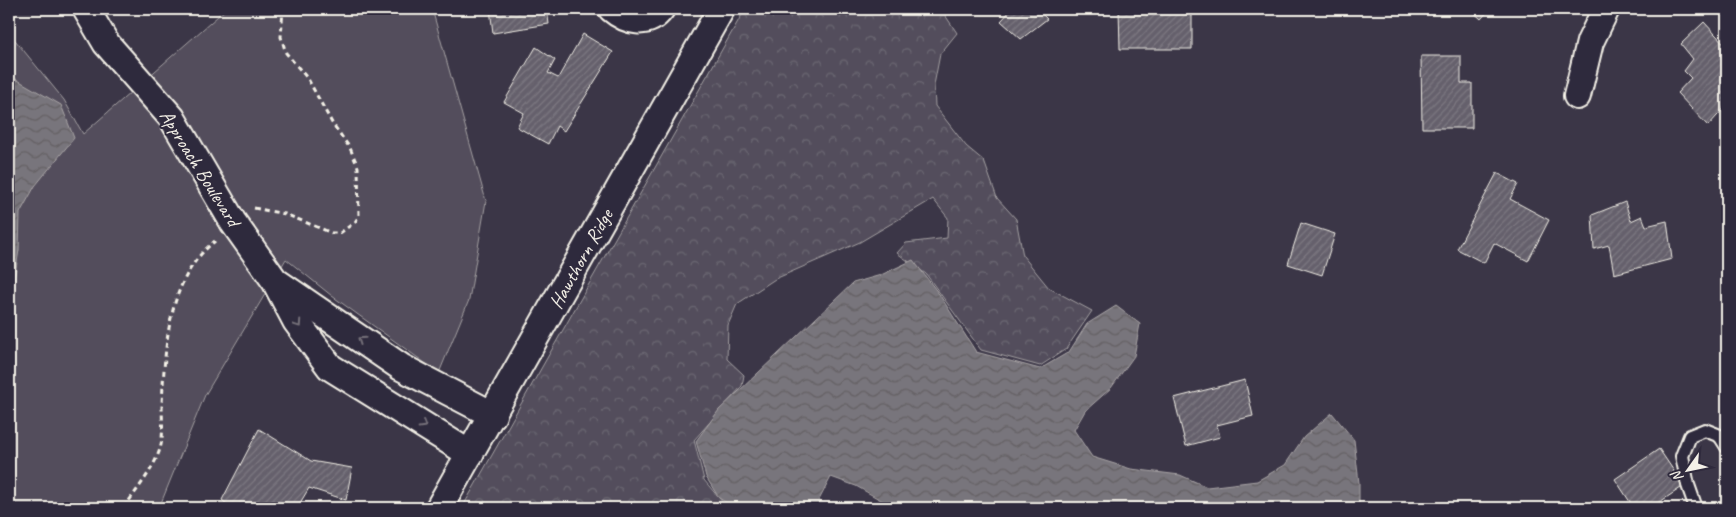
<svg xmlns="http://www.w3.org/2000/svg" width="1736" height="517" viewBox="0 0 1736 517" font-family="Caveat,sans-serif">
	<style>
		.green { fill: #534e5c; stroke: #a4a0a2 }
		.forest { fill: url(#forest-crowns); stroke: #a4a0a2 }
		.water { fill: url(#water-waves); stroke: #aaa6a7 }
		.building { fill: url(#building-hatch); stroke: #f4f1e8 }
		.lines { fill: none; stroke-linecap: round; stroke-linejoin: round }
		.lane-casing { stroke: #f4f1e8; stroke-width: 16 }
		.street-casing { stroke: #f4f1e8; stroke-width: 30 }
		.path { stroke: #f4f1e8; stroke-width: 3; stroke-dasharray: 5 4; stroke-linecap: butt }
		.lane { stroke: #2f2a3d; stroke-width: 12 }
		.street { stroke: #2f2a3d; stroke-width: 26 }
		.oneway { stroke: #747079 }
		.labels { text-anchor: middle; dominant-baseline: central; stroke-width: 4; stroke-linejoin: round; paint-order: stroke }
		.street-label { font-size: 20px; fill: #f4f1e8; stroke: #2f2a3d }
	</style>
	<defs>
		<pattern id="forest-crowns" width="20" height="18" patternUnits="userSpaceOnUse" patternTransform="scale(1.25)"><rect width="20" height="18" fill="#534e5c"/><path d="M2 6a3 3 0 1 1 6 0M12 15a3 3 0 1 1 6 0" fill="none" stroke="#6c6873"/></pattern>
		<pattern id="water-waves" width="16" height="10" patternUnits="userSpaceOnUse" patternTransform="scale(1.25)"><rect width="16" height="10" fill="#78747b"/><path d="M0 5q4-4 8 0t8 0" fill="none" stroke="#636063"/></pattern>
		<pattern id="building-hatch" width="6" height="6" patternUnits="userSpaceOnUse" patternTransform="scale(1.25)"><rect width="6" height="6" fill="#65616c"/><path d="M-1 1l2-2M0 6l6-6M5 7l2-2" fill="none" stroke="#7c7881"/></pattern>
	</defs>
	<rect width="100%" height="100%" fill="#3b3647"/>
	<filter id="ink" filterUnits="userSpaceOnUse"><feTurbulence type="fractalNoise" baseFrequency=".02" numOctaves="2"/><feDisplacementMap in="SourceGraphic" scale="10" xChannelSelector="R" yChannelSelector="G"/><feConvolveMatrix kernelMatrix="1 2 1 2 8 2 1 2 1" color-interpolation-filters="sRGB"/></filter>
	<g filter="url(#ink)">
		<polygon class="green" points="226,9 432,9 486,201 469,300 439,373 332,296 286,259 205,395 159,508 9,508 9,38 15,40 64,100 83,134"/>
		<polygon class="forest" points="745,9 941,9 957,33 940,54 934,85 935,106 966,146 984,161 997,198 1016,219 1023,256 1049,288 1092,311 1066,349 1040,366 981,350 926,274 897,253 906,243 947,238 948,218 933,199 860,242 775,279 737,304 728,325 727,359 744,375 742,386 694,440 704,480 724,504 721,508 462,508"/>
		<g class="water">
			<polygon points="9,75 61,105 74,138 35,186 20,213 19,250 9,311"/>
			<polygon points="913,260 939,294 976,352 1040,369 1069,352 1087,324 1116,306 1140,324 1134,356 1111,388 1085,411 1074,430 1092,457 1131,469 1180,475 1207,487 1257,481 1285,465 1304,437 1332,413 1354,440 1359,483 1359,508 895,508 856,486 831,477 819,500 820,508 735,508 719,498 706,477 696,441 719,410 853,283 881,275"/>
		</g>
		<g class="building">
			<polygon points="490,9 547,9 549,24 493,33"/>
			<polygon points="1012,9 1046,9 1041,13 1047,19 1021,39 1001,21"/>
			<polygon points="1119,9 1174,9 1174,11 1192,11 1192,49 1120,49"/>
			<polygon points="1470,9 1490,9 1481,19"/>
			<polygon points="1704,22 1727,47 1727,56 1725,59 1727,61 1727,105 1708,126 1677,93 1691,78 1684,71 1693,59 1681,44"/>
			<polygon points="583,34 613,52 564,131 557,126 548,144 517,127 524,113 504,102 536,47 555,60 548,73 558,78"/>
			<polygon points="1421,56 1461,56 1461,83 1472,83 1472,128 1422,128"/>
			<polygon points="1497,173 1518,184 1510,199 1549,220 1528,261 1494,243 1484,263 1457,249"/>
			<polygon points="1625,202 1631,221 1642,216 1646,226 1667,221 1672,259 1614,274 1609,245 1594,249 1592,215"/>
			<polygon points="1301,223 1335,234 1322,275 1288,264"/>
			<polygon points="1245,380 1253,416 1217,425 1220,437 1186,446 1174,398"/>
			<polygon points="259,429 311,461 352,468 346,500 309,488 297,508 231,508 222,500"/>
			<polygon points="1659,449 1684,486 1655,505 1658,508 1634,508 1615,479"/>
		</g>
		<g class="lines">
			<g class="lane-casing">
				<polyline id="lane" points="1696,508 1688,485 1682,456 1690,436 1705,430 1720,436 1727,447"/>
			</g>
			<g class="street-casing">
				<g id="street">
					<polyline points="86,9 106,43 172,118 233,222 275,281 296,321 330,367 470,454"/>
					<path d="M612 9C626 21 648 27 661 9"/>
					<polyline points="1577,96 1590,42 1606,9"/>
					<polyline points="278,283 401,367 493,415"/>
					<polyline points="439,508 721,9"/>
				</g>
			</g>
			<g class="path">
				<polyline points="254,208 285,214 332,233 340,233 355,222 359,216 358,167 350,148 332,123 308,79 286,53 281,37 283,9"/>
				<path d="M124 508C136 490 153 471 160 449 164 435 162 419 162 404 165 347 167 279 215 241"/>
			</g>
			<use href="#lane" class="lane"/>
			<use href="#street" class="street"/>
		</g>
		<defs><path id="oneway-chevron" d="M-2-3.5L2.5 0L-2 3.5" fill="none" stroke-width="1.6" stroke-linecap="round" stroke-linejoin="round" transform="scale(1.25)"/></defs>
		<g class="oneway">
			<use href="#oneway-chevron" transform="translate(298 324) rotate(56)"/>
			<use href="#oneway-chevron" transform="translate(361 340) rotate(-145)"/>
			<use href="#oneway-chevron" transform="translate(423 425) rotate(31)"/>
		</g>
	</g>
	<g class="labels">
		<g class="street-label">
			<text transform="translate(200 168) rotate(58)">Approach Boulevard</text>
			<text transform="translate(581 259) rotate(-61)">Hawthorn Ridge</text>
		</g>
	</g>
	<rect width="1736" height="517" fill="none" stroke="#2f2a3d" stroke-width="30"/>
	<rect x="15" y="15" width="1706" height="487" fill="none" stroke="#f4f1e8" stroke-width="2" filter="url(#ink)"/>
	<g transform="translate(1688 470) rotate(237)" stroke="#2f2a3d" stroke-width="4" paint-order="stroke">
	<path d="M0-4L9 19L0 12L-9 19Z" fill="#f4f1e8"/>
	<text y="-8" font-size="14" font-weight="bold" text-anchor="middle" fill="#f4f1e8">N</text>
	</g>
</svg>
